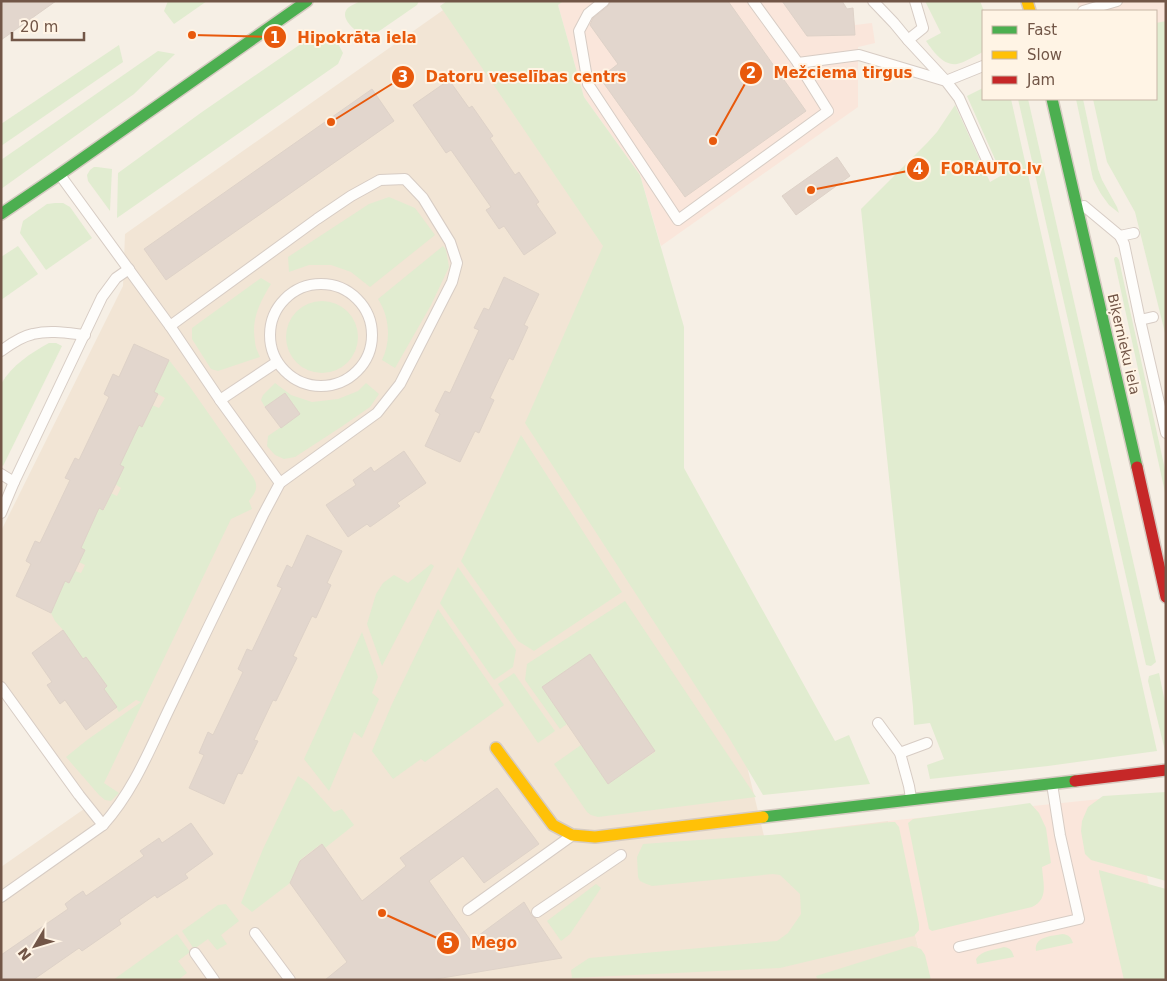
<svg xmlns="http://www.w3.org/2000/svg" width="1167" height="981" viewBox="0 0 1167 981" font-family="'DejaVu Sans',sans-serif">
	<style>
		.residential { fill: #f2e5d5 }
		.commercial { fill: #fae6db }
		.green { fill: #e1ecd0 }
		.building { fill: #e2d6cd; stroke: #ded2c8 }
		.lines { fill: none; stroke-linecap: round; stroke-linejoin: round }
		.lane-casing { stroke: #d7ccc4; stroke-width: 12 }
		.fast-casing { stroke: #d6cbc2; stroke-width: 14 }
		.slow-casing { stroke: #d6cbc2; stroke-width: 14 }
		.jam-casing { stroke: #d6cbc2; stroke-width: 14 }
		.lane { stroke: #fefdfb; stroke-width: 10 }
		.fast { stroke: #4caf50; stroke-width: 11 }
		.slow { stroke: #ffc107; stroke-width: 11 }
		.jam { stroke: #c62828; stroke-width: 11 }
		.labels { text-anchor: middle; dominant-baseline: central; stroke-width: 4; stroke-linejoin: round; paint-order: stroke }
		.street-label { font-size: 14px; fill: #725647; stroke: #fff4e5 }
		.leader { fill: none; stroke: #e8590c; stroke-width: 2 }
		.callout-dot { fill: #e8590c; stroke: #fff4e5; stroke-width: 2 }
		.mark-label { font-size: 15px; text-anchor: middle; font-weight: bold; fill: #fff }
		.callout-label { font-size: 15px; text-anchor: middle; font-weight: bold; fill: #e8590c; stroke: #fff4e5; stroke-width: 4; stroke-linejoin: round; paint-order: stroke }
	</style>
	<rect width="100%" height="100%" fill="#f6efe5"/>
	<polygon class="residential" points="456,1 608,195 764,836 888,821 926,980 1,980 1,867 84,809 1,681 1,531 123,286 125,234"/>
	<g class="commercial">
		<polygon points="562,1 804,1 854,20 855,25 872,23 875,43 858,47 858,107 661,246 640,175 584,97 558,5"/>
		<polygon points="1077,1 1166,1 1166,105 1156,99 1156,11 1080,11"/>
		<polygon points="1129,796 1166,961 1166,980 926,980 888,821"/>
	</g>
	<g class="green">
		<polygon points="168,1 207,1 174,24 164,11"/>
		<path d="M360 1H419L417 5 372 36C370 36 367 36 364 35 355 32 337 16 349 7 352 5 357 3 360 1Z"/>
		<polygon points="447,1 562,2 558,5 584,97 640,175 684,327 684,468 835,741 849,735 870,784 763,795 728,736 525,423 603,246 440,6"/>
		<path d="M925 1H980L984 11 983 52C977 55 963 63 957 64 943 66 933 51 926 41L941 33Z"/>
		<polygon points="1166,21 1166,337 1135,212 1107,162 1093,99 1156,99 1156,23"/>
		<polygon points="330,32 332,32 343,53 338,64 117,218 118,173 202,112 308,39 323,38"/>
		<polygon points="119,45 123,62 1,146 1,124"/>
		<polygon points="158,51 175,54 134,94 1,189 1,160"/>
		<polygon points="983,88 983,99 1011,99 1157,751 1048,766 930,779 927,765 944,759 930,723 914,725 913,707 861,209 927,143 937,132 955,105 990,182 1002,175 967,96"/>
		<polygon points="1018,99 1028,99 1156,662 1151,666 1146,665"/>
		<polygon points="1076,99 1083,99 1098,169 1102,180 1117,207 1119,213 1109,205 1101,194 1093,179"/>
		<polygon points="94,167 97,167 112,169 110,211 88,181 87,175 90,170"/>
		<polygon points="389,197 415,208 435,235 370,287 351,272 331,265 309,265 289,272 288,257 369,204"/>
		<polygon points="55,203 63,203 70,207 92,238 46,270 20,233 23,221 47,204"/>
		<polygon points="18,246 38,274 1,300 1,257"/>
		<path d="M443 246 446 250 449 267 431 305 395 368 382 360C391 342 390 317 378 299Z"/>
		<polygon points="1115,257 1117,257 1119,260 1166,474 1166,497 1114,259"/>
		<path d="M261 278 271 284C260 302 251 319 255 341 255 347 258 352 260 357L218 371 211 369 192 339V328Z"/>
		<circle cx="322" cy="337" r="36"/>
		<path d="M49 343H56L62 346 3 466 1 464V384C12 365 31 353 49 343Z"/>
		<path d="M169 360 190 387 253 477C259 487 256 492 249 501L252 509 231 519 104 783 119 793 111 801 105 800 99 795 66 757 87 740 141 702 136 700 119 712 104 689 107 686 86 657 83 659 63 630 55 621 51 613 65 581 69 583 75 571 81 573 85 565 79 562 81 548 99 508 104 510 111 493 117 496 121 488 115 484 120 465 139 425 143 426 152 405 159 408 165 398 154 392Z"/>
		<polygon points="275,383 291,395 312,402 338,399 358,391 366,383 379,394 370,407 341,427 295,457 284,459 275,455 267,446 268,436 300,414 285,393 265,407 261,400 263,395"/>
		<polygon points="521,435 622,592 534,651 518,641 461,561"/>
		<polygon points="431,564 434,566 382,666 367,624 376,594 383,583 394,575 408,583"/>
		<polygon points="458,567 516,650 513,667 494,680 440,603"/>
		<polygon points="625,601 756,797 598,817 591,815 587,812 554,764 581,745 608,783 655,752 590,655 542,687 567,724 560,729 525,680 527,664"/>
		<polygon points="438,609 504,705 425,762 421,759 393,779 372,751 392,704"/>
		<polygon points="362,632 378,677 372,693 379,699 362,738 354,732 329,791 304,759"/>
		<polygon points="514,673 555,731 538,743 498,684"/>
		<polygon points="1159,673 1166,707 1166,755 1148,681 1149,676"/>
		<polygon points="298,776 308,783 334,812 342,809 354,825 325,848 321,844 300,860 290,883 252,912 241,903 263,849"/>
		<polygon points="1166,792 1166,881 1091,860 1085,854 1081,831 1082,821 1088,807 1103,796"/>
		<path d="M1030 803 1039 813 1046 828 1051 863 1042 867C1043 883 1049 899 1032 907L932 931 929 929 908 823 913 819Z"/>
		<polygon points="891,822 895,822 899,827 919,924 919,930 914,936 780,968 572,978 571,970 589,958 777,941 788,933 801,914 800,894 780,875 773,874 652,886 644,883 640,881 638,877 637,857 643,844 783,834"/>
		<polygon points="1099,870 1166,889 1166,980 1124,980 1099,872"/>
		<polygon points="596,884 601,888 570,934 561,941 547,921"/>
		<polygon points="226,904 239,921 221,935 227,944 217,950 208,939 194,949 182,931 218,905"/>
		<polygon points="177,934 190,952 178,961 187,973 178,980 113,980"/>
		<path d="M1063 934C1069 935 1071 937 1073 943L1036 951C1034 936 1052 936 1063 934Z"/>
		<polygon points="912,946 921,949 925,955 931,980 818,980 816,976"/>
		<path d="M1004 947C1011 948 1012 951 1014 957L977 964 976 959C982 950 994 950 1004 947Z"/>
	</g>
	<g class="building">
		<polygon points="1,1 56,1 1,40"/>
		<polygon points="611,1 728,1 806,111 685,197 600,78 618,64 590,25 593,18 608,6"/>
		<polygon points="782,1 842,1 847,9 853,8 855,35 807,36"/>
		<polygon points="449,80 469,108 472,106 493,136 490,138 515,175 519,172 539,202 536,204 556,233 524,255 504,226 499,229 486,210 491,207 451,150 446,153 413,105"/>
		<polygon points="372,89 394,121 166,280 144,249"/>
		<polygon points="837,157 850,176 796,215 782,196"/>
		<polygon points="504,277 539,294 524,325 528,327 513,360 509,358 490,398 494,400 479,433 475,431 460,462 425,446 440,414 435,411 445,391 450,393 479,330 474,328 484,308 489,310"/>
		<polygon points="134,344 169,360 154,392 158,394 142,427 139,425 120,465 124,467 114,488 103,510 99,508 81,548 85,550 75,571 69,583 65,581 51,613 16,596 31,564 26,561 35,541 40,543 70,480 65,478 75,458 79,460 109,397 104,394 113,374 119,377"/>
		<polygon points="285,393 300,414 281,428 265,407"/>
		<polygon points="404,451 426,483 397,503 400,506 370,527 367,524 348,537 326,505 356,485 353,480 371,467 374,472"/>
		<polygon points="307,535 342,551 327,583 331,585 316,618 312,616 293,656 297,658 276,701 273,700 254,740 258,741 242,774 238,773 224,804 189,788 204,755 199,753 208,732 213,735 243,672 238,669 247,649 252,651 282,588 277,586 287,565 292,568"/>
		<polygon points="63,630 83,659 86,657 107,686 104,689 117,707 86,730 65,700 60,704 47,685 52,682 32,653"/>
		<polygon points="590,654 655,751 608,784 542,687"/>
		<polygon points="497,788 539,844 484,883 463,856 429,881 471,941 524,902 530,912 531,915 535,918 562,958 430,980 325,980 347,962 290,883 300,861 322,844 362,901 406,866 400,858"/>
		<polygon points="191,823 213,854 185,874 188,878 157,898 155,895 119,920 121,924 82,951 79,948 33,980 1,980 1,955 68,909 65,904 74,897 83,891 86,896 144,856 140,851 159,838 162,843"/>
	</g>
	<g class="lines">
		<g class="lane-casing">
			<g id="lane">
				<polyline points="604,1 588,14 579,31 588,84 678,220 828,111 798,63"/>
				<polyline points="753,1 798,63 859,55 946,81 959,98 991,169"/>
				<polyline points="873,1 894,23 908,40 946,81 983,66"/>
				<polyline points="1083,11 1117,1"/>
				<polyline points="908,40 923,28 915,1"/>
				<polyline points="60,175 170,326 220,400 280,483"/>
				<polyline points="1084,206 1120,236 1124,244 1140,320 1166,433"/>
				<polyline points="1120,236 1134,233"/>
				<circle cx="321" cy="335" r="51"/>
				<polyline points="1140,320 1153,317"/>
				<path d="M1 351C9 345 23 336 33 334 50 330 67 333 85 335"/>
				<polyline points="220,400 277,362"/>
				<polyline points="1,474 14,482"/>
				<polyline points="1,513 14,482 102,297 116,278 129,269"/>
				<polyline points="1,687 79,795 103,825"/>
				<polyline points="878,723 900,753 909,786 911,798"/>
				<polyline points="900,753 927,743"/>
				<path d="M1 897 103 825C135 789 151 746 172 703 202 640 232 578 263 515L280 483 377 413 400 384 452 282 457 263 450 242 423 198 405 179 380 180 351 196 317 219 170 326"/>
				<polyline points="468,910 570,837"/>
				<polyline points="537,912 621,855"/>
				<polyline points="255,933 290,980"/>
				<polyline points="959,947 1079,919 1060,835 1052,784"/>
				<polyline points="195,953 214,980"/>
			</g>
		</g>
		<g class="fast-casing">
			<g id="fast">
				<polyline points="1052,99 1137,467"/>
				<polyline points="1,214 60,174 307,1"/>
				<polyline points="763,817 1075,781"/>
			</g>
		</g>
		<g class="slow-casing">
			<g id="slow">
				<polyline points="1027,1 1030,11"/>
				<polyline points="496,748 553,825 572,835 595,837 763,817"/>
			</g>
		</g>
		<g class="jam-casing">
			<g id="jam">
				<polyline points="1137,467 1166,597"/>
				<polyline points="1075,781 1166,770"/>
			</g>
		</g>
		<use href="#lane" class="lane"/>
		<use href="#fast" class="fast"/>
		<use href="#slow" class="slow"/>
		<use href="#jam" class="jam"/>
	</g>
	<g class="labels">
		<g class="street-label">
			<text transform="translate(1124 344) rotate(77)">Biķernieku iela</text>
		</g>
	</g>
	<path class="leader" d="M192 35L275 37M713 141L751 73M331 122L403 77M811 190L918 169M382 913L448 943"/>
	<g class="callout-dot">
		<circle cx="192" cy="35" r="5"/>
		<circle cx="713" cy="141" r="5"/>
		<circle cx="331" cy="122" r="5"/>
		<circle cx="811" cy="190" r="5"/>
		<circle cx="382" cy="913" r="5"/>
		<circle cx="275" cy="37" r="12"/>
		<circle cx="751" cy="73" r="12"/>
		<circle cx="403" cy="77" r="12"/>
		<circle cx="918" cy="169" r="12"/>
		<circle cx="448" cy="943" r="12"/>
	</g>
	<g class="mark-label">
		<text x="275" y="43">1</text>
		<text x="751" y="78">2</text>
		<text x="403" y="82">3</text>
		<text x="918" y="174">4</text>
		<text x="448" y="948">5</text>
	</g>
	<g class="callout-label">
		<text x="357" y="43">Hipokrāta iela</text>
		<text x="843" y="78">Mežciema tirgus</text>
		<text x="526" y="82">Datoru veselības centrs</text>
		<text x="991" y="174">FORAUTO.lv</text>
		<text x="494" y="948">Mego</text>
	</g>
	<rect width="1167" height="981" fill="none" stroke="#725647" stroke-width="5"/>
	<rect x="982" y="10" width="175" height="90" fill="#fff4e5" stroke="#c7b5a6"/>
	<rect x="992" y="26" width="25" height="8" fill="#4caf50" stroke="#c7b5a6"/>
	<text x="1027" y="35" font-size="15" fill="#725647">Fast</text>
	<rect x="992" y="51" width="25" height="8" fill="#ffc107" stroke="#c7b5a6"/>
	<text x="1027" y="60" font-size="15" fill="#725647">Slow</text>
	<rect x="992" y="76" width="25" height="8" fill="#c62828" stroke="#c7b5a6"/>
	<text x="1027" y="85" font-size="15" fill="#725647">Jam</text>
	<g transform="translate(35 946) rotate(232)" stroke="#fff4e5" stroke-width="4" paint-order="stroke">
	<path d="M0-4L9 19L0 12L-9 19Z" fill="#725647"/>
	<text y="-8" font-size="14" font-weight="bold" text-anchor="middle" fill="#725647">N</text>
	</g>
	<path d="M12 32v8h72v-8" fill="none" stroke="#725647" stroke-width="2.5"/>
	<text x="20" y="32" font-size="15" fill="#725647" stroke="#fff4e5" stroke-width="4" paint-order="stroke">20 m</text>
</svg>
